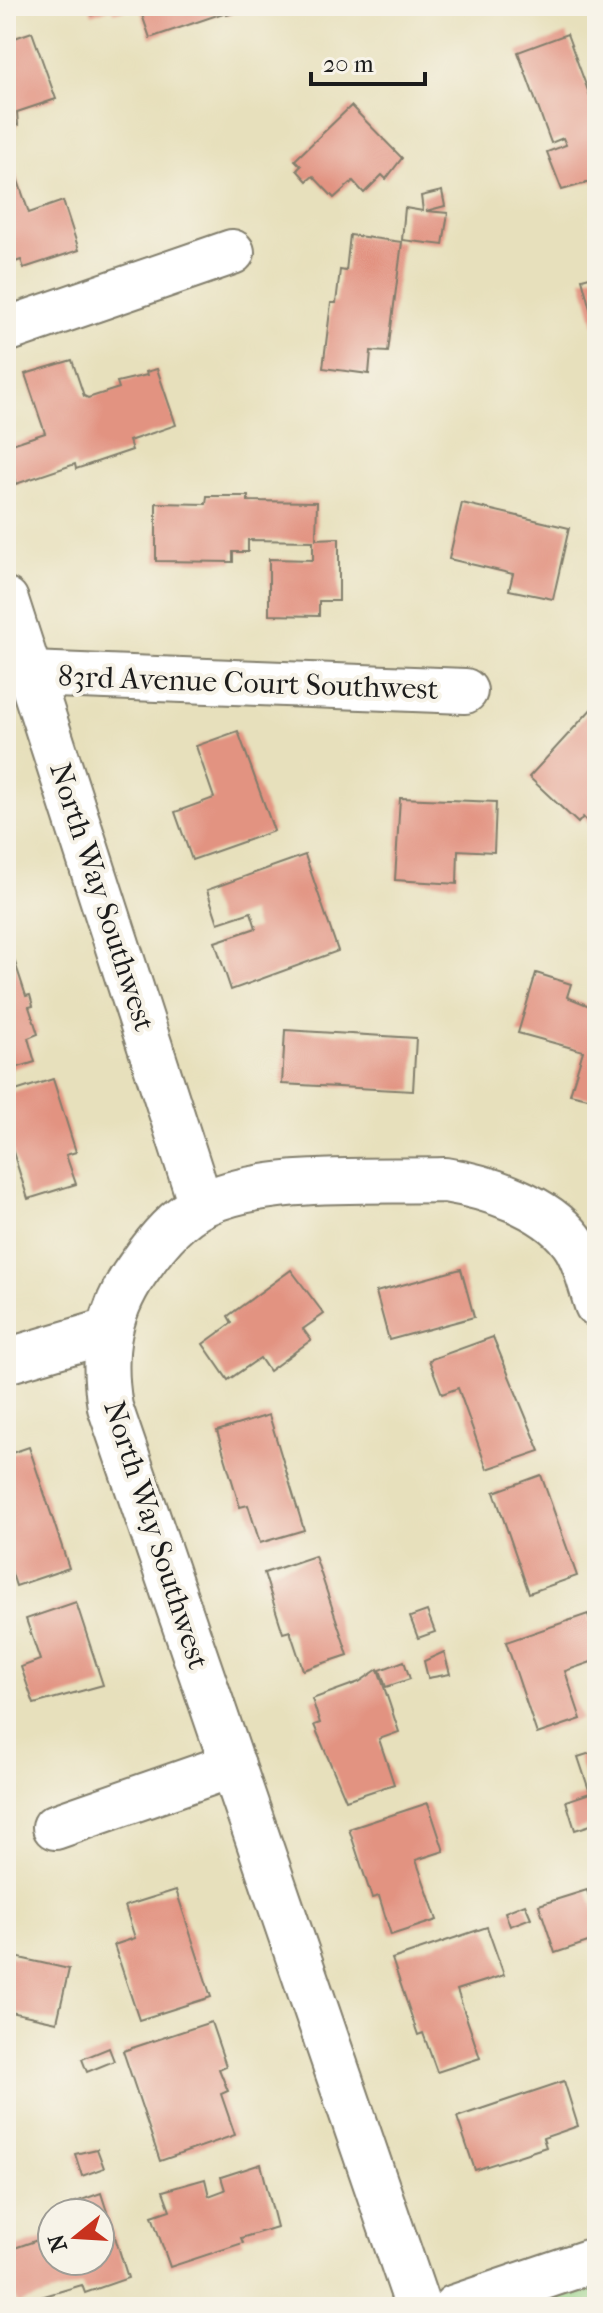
<svg xmlns="http://www.w3.org/2000/svg" width="603" height="2313" viewBox="0 0 603 2313" font-family="'IM FELL French Canon',serif">
	<style>
		.green { fill: #94d085; stroke: #587650; stroke-width: 2 }
		.building { fill: #e29381 }
		.lines { fill: none; stroke-linecap: round; stroke-linejoin: round }
		.minor-casing { stroke: #827e6c; stroke-width: 48 }
		.minor { stroke: #fff; stroke-width: 44 }
		.labels { text-anchor: middle; dominant-baseline: central; stroke-width: 8; stroke-linejoin: round; paint-order: stroke }
		.street-label { font-size: 30px; fill: #1c1c1c; stroke: #f7f3e8 }
	</style>
	<rect width="100%" height="100%" fill="#f7f3e8"/>
	<filter id="ink" filterUnits="userSpaceOnUse"><feTurbulence type="fractalNoise" baseFrequency=".0125" numOctaves="2"/><feDisplacementMap in="SourceGraphic" scale="16" xChannelSelector="R" yChannelSelector="G"/><feConvolveMatrix kernelMatrix="1 2 1 2 8 2 1 2 1" color-interpolation-filters="sRGB"/></filter>
	<filter id="wash" filterUnits="userSpaceOnUse"><feTurbulence type="fractalNoise" baseFrequency=".006" numOctaves="4" result="noise"/><feDisplacementMap in="SourceGraphic" scale="32" xChannelSelector="R" yChannelSelector="G"/><feGaussianBlur stdDeviation="1.8" result="paint"/><feColorMatrix in="noise" values="0 0 0 0 0 0 0 0 0 0 0 0 0 0 0 0 0 1.4 0 .05"/><feComposite in="paint" operator="in"/></filter>
	<g filter="url(#wash)">
		<rect width="100%" height="100%" fill="#e7e0bc"/>
		<polygon class="green" points="597,2261 597,2307 461,2307"/>
		<g id="blocks">
			<g class="building">
				<polygon points="89,6 133,6 134,7 114,13 113,7 92,15"/>
				<polygon points="139,6 239,6 240,11 227,15 226,12 150,38"/>
				<polygon points="32,32 56,99 17,112 18,125 6,129 6,41"/>
				<polygon points="567,34 597,115 597,180 562,190 547,152 566,145 563,138 551,143 518,52"/>
				<polygon points="351,106 402,158 386,179 382,175 364,193 353,181 334,198 313,176 307,181 297,170 301,166 295,160"/>
				<polygon points="10,157 29,213 63,201 79,250 24,268 21,260 6,265 6,158"/>
				<polygon points="442,191 445,206 426,211 448,213 443,245 402,240 405,208 423,211 421,196"/>
				<polygon points="350,235 402,242 388,352 371,351 369,374 323,368 331,303 336,303 340,270 346,271"/>
				<polygon points="597,275 597,331 596,331 582,279"/>
				<polygon points="72,360 84,396 88,398 119,388 117,382 147,375 146,372 157,369 176,425 129,441 132,450 76,469 75,464 16,484 6,446 45,433 25,374"/>
				<polygon points="207,496 248,496 248,501 317,502 316,539 339,538 339,601 319,601 319,616 269,615 269,559 313,560 313,541 248,540 248,552 233,552 233,562 156,561 156,503 206,504"/>
				<polygon points="462,503 569,528 553,599 509,590 513,574 449,559"/>
				<polygon points="594,706 597,820 591,826 583,817 578,823 529,777"/>
				<polygon points="238,731 274,831 192,860 175,812 214,798 196,746"/>
				<polygon points="400,798 496,802 494,852 458,850 457,884 395,880"/>
				<polygon points="305,855 338,951 231,990 215,942 256,928 251,912 218,923 207,890"/>
				<polygon points="10,947 26,996 30,995 33,1006 29,1007 38,1034 28,1038 35,1062 6,1071 6,948"/>
				<polygon points="536,973 571,984 567,997 597,1009 597,1100 570,1094 583,1051 518,1033"/>
				<polygon points="285,1030 416,1038 413,1091 282,1084"/>
				<polygon points="53,1079 76,1152 66,1155 76,1184 28,1199 6,1130 6,1094"/>
				<polygon points="461,1269 474,1317 389,1340 376,1292"/>
				<polygon points="291,1270 324,1314 303,1329 311,1340 269,1371 260,1358 228,1380 203,1344 232,1323 228,1316"/>
				<polygon points="493,1337 540,1451 487,1469 458,1388 442,1394 429,1360"/>
				<polygon points="269,1415 304,1530 260,1543 248,1505 240,1507 217,1431"/>
				<polygon points="29,1447 69,1568 16,1586 6,1555 6,1455"/>
				<polygon points="541,1475 577,1576 529,1593 494,1492"/>
				<polygon points="315,1556 348,1655 303,1670 290,1631 283,1633 264,1573"/>
				<polygon points="76,1602 103,1685 34,1704 21,1667 40,1660 26,1619"/>
				<polygon points="427,1611 435,1632 418,1638 410,1617"/>
				<polygon points="588,1614 597,1641 597,1660 565,1671 581,1719 537,1734 506,1642"/>
				<polygon points="444,1652 450,1674 428,1678 424,1661"/>
				<polygon points="404,1661 410,1679 386,1687 380,1670"/>
				<polygon points="378,1669 399,1732 379,1739 394,1784 346,1800 314,1725 320,1723 312,1699 359,1682"/>
				<polygon points="597,1751 597,1823 575,1830 566,1801 590,1793 578,1757"/>
				<polygon points="428,1803 444,1851 416,1860 437,1920 391,1935 379,1896 372,1898 349,1829"/>
				<polygon points="176,1890 211,1997 139,2020 114,1945 135,1938 125,1906"/>
				<polygon points="587,1890 597,1919 597,1939 555,1953 539,1905"/>
				<polygon points="525,1904 531,1918 510,1926 505,1912"/>
				<polygon points="487,1927 504,1975 457,1990 480,2058 437,2072 423,2033 418,2035 392,1959"/>
				<polygon points="6,1955 69,1969 57,2022 6,2011"/>
				<polygon points="211,2022 226,2066 219,2069 228,2091 221,2094 235,2135 160,2161 123,2051"/>
				<polygon points="109,2048 114,2061 87,2072 82,2059"/>
				<polygon points="564,2081 578,2126 543,2138 546,2147 475,2170 457,2117"/>
				<polygon points="97,2149 104,2168 82,2176 75,2154"/>
				<polygon points="261,2164 277,2227 241,2238 243,2243 170,2267 152,2216 170,2210 163,2191 205,2179 209,2196 225,2190 221,2177"/>
				<polygon points="101,2193 128,2278 85,2293 82,2285 17,2304 6,2273 6,2251 52,2235 52,2261 100,2261 100,2213 73,2213 70,2204"/>
			</g>
		</g>
	</g>
	<g filter="url(#ink)">
		<use href="#blocks" fill-opacity="0" stroke="#827e6c" stroke-width="2"/>
		<g class="lines">
			<g class="minor-casing">
				<g id="minor">
					<polyline points="6,330 232,252"/>
					<polyline points="6,600 201,1205"/>
					<polyline points="30,674 465,691"/>
					<polyline points="6,1361 108,1331"/>
					<polyline points="55,1827 233,1765"/>
					<path d="M418 2307 110 1407C101 1352 108 1308 142 1263 158 1240 177 1217 203 1204 266 1174 374 1182 445 1180 488 1187 545 1205 572 1241 585 1257 590 1285 597 1305"/>
					<polyline points="455,2307 597,2259"/>
				</g>
			</g>
			<use href="#minor" class="minor"/>
		</g>
	</g>
	<g class="labels">
		<g class="street-label">
			<text transform="translate(248 683) rotate(2)">83rd Avenue Court Southwest</text>
			<text transform="translate(102 897) rotate(72)">North Way Southwest</text>
			<text transform="translate(156 1535) rotate(72)">North Way Southwest</text>
		</g>
	</g>
	<rect width="603" height="2313" fill="none" stroke="#f7f3e8" stroke-width="32"/>
	<g transform="translate(76 2237) rotate(252)"><circle r="38" fill="#f7f3e8" stroke="#9f9d96" stroke-width="2"/>
	<path d="M0-6L14 30L0 20L-14 30Z" fill="#c8321e"/>
	<text y="-12" font-size="22" font-weight="bold" text-anchor="middle" fill="#1c1c1c">N</text>
	</g>
	<path d="M311 72v12h114v-12" fill="none" stroke="#1c1c1c" stroke-width="4"/>
	<text x="323" y="72" font-size="24" fill="#1c1c1c" stroke="#f7f3e8" stroke-width="6" paint-order="stroke">20 m</text>
</svg>
